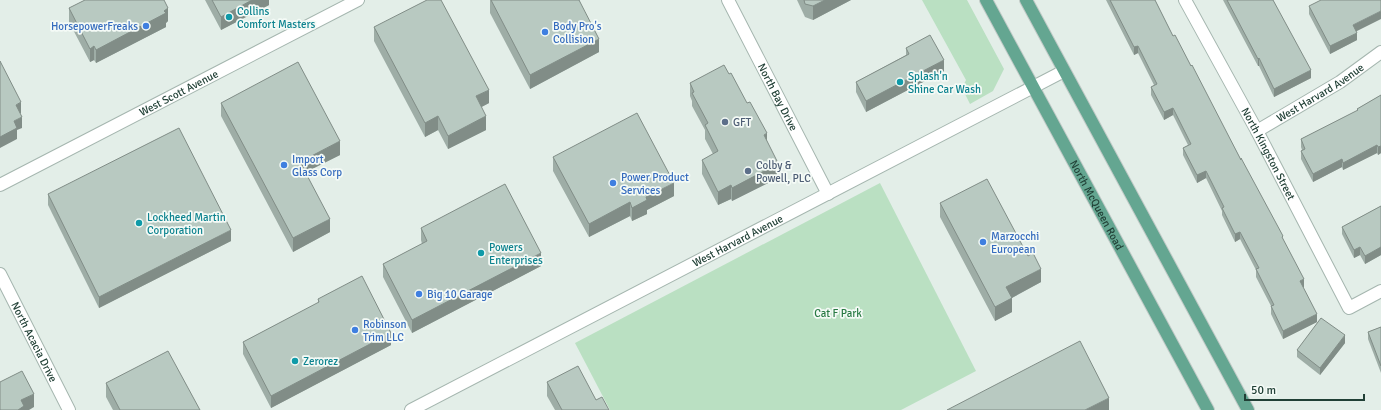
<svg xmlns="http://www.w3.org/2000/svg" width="1381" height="410" viewBox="0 0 1381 410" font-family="Signika,sans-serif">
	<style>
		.green { fill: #bae0c2 }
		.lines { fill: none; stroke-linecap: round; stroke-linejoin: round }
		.minor-casing { stroke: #a5b6af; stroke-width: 14 }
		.major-casing { stroke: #c1cac7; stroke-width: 14 }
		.minor { stroke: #fff; stroke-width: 12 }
		.major { stroke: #64a691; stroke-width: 12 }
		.wall { fill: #9eada6 }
		.shaded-wall { fill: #818d87 }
		.building { fill: #b8c9c1; stroke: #818d87 }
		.culture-dot { fill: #0f9aa8; stroke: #f4faf6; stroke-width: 1.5 }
		.shop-dot { fill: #3f7fe0; stroke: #f4faf6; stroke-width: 1.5 }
		.service-dot { fill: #5c6f8a; stroke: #f4faf6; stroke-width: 1.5 }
		.labels { text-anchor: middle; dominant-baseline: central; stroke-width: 3.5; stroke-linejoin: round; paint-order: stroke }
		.culture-label { font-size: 11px; fill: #0d838f; stroke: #f4faf6; text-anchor: start }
		.shop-label { font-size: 11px; fill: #366cbe; stroke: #f4faf6; text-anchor: start }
		.street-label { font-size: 11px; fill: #214036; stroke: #f4faf6 }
		.service-label { font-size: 11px; fill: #4e5e75; stroke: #f4faf6; text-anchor: start }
		.park-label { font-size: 11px; fill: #287a43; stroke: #f4faf6 }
	</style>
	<rect width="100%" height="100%" fill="#e3eee8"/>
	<g class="green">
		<polygon points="922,0 967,0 1004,69 993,91 970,104 962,88 966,80"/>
		<polygon points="880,183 976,371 901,410 610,410 575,343"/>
	</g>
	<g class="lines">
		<g class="minor-casing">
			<g id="minor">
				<path id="s1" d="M728 0 828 194"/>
				<path id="s2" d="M1185 0 1257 131 1349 308 1381 291"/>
				<path id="s3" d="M1257 131 1340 82 1381 52"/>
				<path id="s4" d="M0 185 358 0"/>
				<path id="s5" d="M0 274 69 410"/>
				<path id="s6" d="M411 410 1064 71"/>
			</g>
		</g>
		<g class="major-casing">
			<g id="major">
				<path id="s7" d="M986 0 1208 410"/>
				<polyline points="1026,0 1248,410"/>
			</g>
		</g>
		<use href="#minor" class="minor"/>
		<use href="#major" class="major"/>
	</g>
	<g class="wall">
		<polygon points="205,0 269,0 269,5 221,30"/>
		<polygon points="490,0 579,0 599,52 530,89 490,13"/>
		<polygon points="797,0 851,0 813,20 805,17"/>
		<polygon points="1106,0 1155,0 1173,36 1191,66 1283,239 1304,287 1303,287 1317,322 1283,339 1271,314 1271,306 1256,277 1256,270 1240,239 1235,242 1222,215 1222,211 1206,178 1197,183 1183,155 1183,148 1188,145 1173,115 1164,120 1151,95 1151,87 1154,85 1138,53 1134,55"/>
		<polygon points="1223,0 1273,0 1311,78 1274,97 1259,66 1258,66"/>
		<polygon points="1309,6 1356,31 1357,40 1330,54 1309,14"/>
		<polygon points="69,8 168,21 166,23 166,27 96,63 94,60 90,62 69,22"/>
		<polygon points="374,27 489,103 481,107 486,130 448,149 438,130 425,137 374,41"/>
		<polygon points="906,48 944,71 866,112 856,92 856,82 906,55"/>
		<polygon points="690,83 767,141 777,174 768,179 768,183 732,201 731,199 718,205 702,174 702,160 713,154 705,139 705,130 692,106 692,101 690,96"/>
		<polygon points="1381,95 1381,153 1378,155 1377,153 1343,170 1342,167 1313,182 1301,159 1301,151 1302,150 1301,147 1301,139 1357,111 1357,109"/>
		<polygon points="221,103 340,155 306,172 330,232 293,252 221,116"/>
		<polygon points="553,157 674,196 647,210 647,214 632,221 630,216 589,237 553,171"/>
		<polygon points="48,194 231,241 99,308 48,205"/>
		<polygon points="940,203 1041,282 1012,298 1012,312 995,321 940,217"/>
		<polygon points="1381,206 1381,255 1365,264 1360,255 1354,258 1342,234 1342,227"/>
		<polygon points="421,228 541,266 412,333 383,277 383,264 422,244 421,240"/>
		<polygon points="318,299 391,345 271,408 243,354 243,342 318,303"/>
		<polygon points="1381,327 1381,373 1368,339 1368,332"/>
		<polygon points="1345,343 1320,375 1297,357 1297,350"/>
		<polygon points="547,382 596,400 609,410 555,410 547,396"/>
		<polygon points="106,383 200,410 113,410 106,397"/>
	</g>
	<g class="shaded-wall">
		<polygon points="252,0 269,0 269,5 221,30 221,17"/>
		<polygon points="825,0 851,0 813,20 813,6"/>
		<polygon points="168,8 168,21 166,23 166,27 96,63 96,50"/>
		<polygon points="1381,11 1381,19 1353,33 1353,25"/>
		<polygon points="1357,33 1357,40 1330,54 1330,46"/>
		<polygon points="599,39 599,52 530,89 530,75"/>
		<polygon points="94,46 94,60 90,62 90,49"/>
		<polygon points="1138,46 1138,53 1134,55 1134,47"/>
		<polygon points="1259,58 1259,66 1258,66 1258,59"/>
		<polygon points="944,60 944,71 866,112 866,101"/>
		<polygon points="1311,70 1311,78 1274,97 1274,89"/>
		<polygon points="489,90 489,103 476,110 476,96"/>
		<polygon points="21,102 21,113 16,116 16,105"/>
		<polygon points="1173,108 1173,115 1164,120 1164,112"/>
		<polygon points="438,116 438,130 425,137 425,123"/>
		<polygon points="486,116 486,130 448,149 448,136"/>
		<polygon points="22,117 22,128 17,130 17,139 0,148 0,137 14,121"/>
		<polygon points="767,133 767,147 764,135"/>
		<polygon points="340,141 340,155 300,175 300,162"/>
		<polygon points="1377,145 1377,153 1343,170 1343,163"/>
		<polygon points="1381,146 1381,153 1378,155 1378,147"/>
		<polygon points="1342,159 1342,167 1313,182 1313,174"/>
		<polygon points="777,161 777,174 768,179 768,183 732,201 732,188 767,166"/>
		<polygon points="1206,171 1206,178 1197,183 1197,175"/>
		<polygon points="674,183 674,196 647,210 647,214 632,221 632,208 646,197"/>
		<polygon points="731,185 731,199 718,205 718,192"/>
		<polygon points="630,202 630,216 589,237 589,224"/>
		<polygon points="330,219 330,232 293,252 293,238"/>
		<polygon points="231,230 231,241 99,308 99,297"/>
		<polygon points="1240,232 1240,239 1235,242 1235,234"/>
		<polygon points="1360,247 1360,255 1354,258 1354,250"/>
		<polygon points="1381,247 1381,255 1365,264 1365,256"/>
		<polygon points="541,253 541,266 412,333 412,320"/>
		<polygon points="1041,269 1041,282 1006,301 1006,287"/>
		<polygon points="1304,279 1304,287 1300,289 1300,281"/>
		<polygon points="1012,298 1012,312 995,321 995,307"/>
		<polygon points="1317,314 1317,322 1283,339 1283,331"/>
		<polygon points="391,333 391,345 271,408 271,396"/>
		<polygon points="1345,335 1345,343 1320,375 1320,368"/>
		<polygon points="34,394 34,407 29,410 18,410 21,400"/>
		<polygon points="1109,398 1109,410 1085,410"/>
	</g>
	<g class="building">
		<polygon points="85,0 164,0 168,8 164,11 166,13 96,50 94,46 90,49 69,8"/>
		<polygon points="212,0 252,0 221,17"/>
		<polygon points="427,0 441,0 489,90 476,96 486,116 448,136 438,116 425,123 374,27"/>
		<polygon points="491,0 579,0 599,39 530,75"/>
		<polygon points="804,0 825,0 813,6 805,4"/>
		<polygon points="1110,0 1155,0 1173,36 1175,35 1191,66 1192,65 1241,160 1241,158 1283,236 1282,237 1304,279 1300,281 1317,314 1283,331 1271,306 1274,305 1256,269 1259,268 1240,232 1235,234 1222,208 1224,207 1206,171 1197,175 1183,148 1191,144 1173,108 1164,112 1151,87 1157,84 1138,46 1134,47"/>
		<polygon points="1227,0 1273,0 1311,70 1274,89 1259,58 1258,59"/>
		<polygon points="1321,0 1381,0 1381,11 1353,25 1357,33 1330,46 1309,6"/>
		<polygon points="930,35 944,60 866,101 856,82 909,54 906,48"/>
		<polygon points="0,61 21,102 16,105 22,117 14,121 17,128 0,137"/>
		<polygon points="298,62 340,141 300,162 330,219 293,238 221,103"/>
		<polygon points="724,65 729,74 731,73 747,103 750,102 767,133 764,135 777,161 767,166 768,169 732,188 731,185 718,192 702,160 718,151 705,125 708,123 692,93 694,92 690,83"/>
		<polygon points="1381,95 1381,146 1378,147 1377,145 1343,163 1342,159 1313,174 1301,151 1305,149 1301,139 1358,110 1357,109"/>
		<polygon points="637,113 674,183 646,197 647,200 632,208 630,202 589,224 553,157"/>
		<polygon points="179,128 231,230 99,297 48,194"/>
		<polygon points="987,179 1028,256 1033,253 1041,269 1006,287 1012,298 995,307 940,203"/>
		<polygon points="505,184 541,253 412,320 383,264 427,241 421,228"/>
		<polygon points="1381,206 1381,247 1365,256 1360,247 1354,250 1342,227"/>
		<polygon points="362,276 391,333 271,396 243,342 319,302 318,299"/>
		<polygon points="1321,318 1345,335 1320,368 1297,350"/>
		<polygon points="1381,327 1381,366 1368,332"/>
		<polygon points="1080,341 1109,398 1085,410 947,410"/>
		<polygon points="168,351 200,410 120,410 106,383"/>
		<polygon points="578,366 596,400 602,397 609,410 562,410 547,382"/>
		<polygon points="22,371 34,394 21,400 24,406 18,410 0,410 0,382"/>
	</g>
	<g class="culture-dot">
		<circle cx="229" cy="17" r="4"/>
		<circle cx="900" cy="82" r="4"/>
		<circle cx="139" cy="223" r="4"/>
		<circle cx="481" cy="253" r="4"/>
		<circle cx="295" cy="361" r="4"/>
	</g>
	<g class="shop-dot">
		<circle cx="146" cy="26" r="4"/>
		<circle cx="545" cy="32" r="4"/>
		<circle cx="284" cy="165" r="4"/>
		<circle cx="613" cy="183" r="4"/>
		<circle cx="983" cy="242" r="4"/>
		<circle cx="419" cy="294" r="4"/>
		<circle cx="355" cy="330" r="4"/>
	</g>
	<g class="service-dot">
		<circle cx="725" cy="122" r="4"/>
		<circle cx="748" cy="171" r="4"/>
	</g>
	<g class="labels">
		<g class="culture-label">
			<text x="237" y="11">Collins<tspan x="237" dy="13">Comfort Masters</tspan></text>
			<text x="908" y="76">Splash'n<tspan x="908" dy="13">Shine Car Wash</tspan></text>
			<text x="147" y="217">Lockheed Martin<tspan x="147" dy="13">Corporation</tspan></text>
			<text x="489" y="247">Powers<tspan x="489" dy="13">Enterprises</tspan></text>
			<text x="303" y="361">Zerorez</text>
		</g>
		<g class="shop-label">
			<text x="138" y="26" text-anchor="end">HorsepowerFreaks</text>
			<text x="553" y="26">Body Pro's<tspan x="553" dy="13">Collision</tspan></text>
			<text x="292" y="159">Import<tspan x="292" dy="13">Glass Corp</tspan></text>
			<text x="621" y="177">Power Product<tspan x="621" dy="13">Services</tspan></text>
			<text x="991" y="236">Marzocchi<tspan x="991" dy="13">European</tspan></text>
			<text x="427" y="294">Big 10 Garage</text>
			<text x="363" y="324">Robinson<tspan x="363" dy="13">Trim LLC</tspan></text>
		</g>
		<g class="street-label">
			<text stroke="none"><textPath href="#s3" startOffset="74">West Harvard Avenue</textPath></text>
			<text stroke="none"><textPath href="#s4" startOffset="201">West Scott Avenue</textPath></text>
			<text stroke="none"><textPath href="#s1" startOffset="109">North Bay Drive</textPath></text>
			<text stroke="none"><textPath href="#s2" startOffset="175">North Kingston Street</textPath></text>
			<text stroke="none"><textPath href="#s7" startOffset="233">North McQueen Road</textPath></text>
			<text stroke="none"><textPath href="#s6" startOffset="368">West Harvard Avenue</textPath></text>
			<text stroke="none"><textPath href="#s5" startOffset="76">North Acacia Drive</textPath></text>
		</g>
		<g class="service-label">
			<text x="733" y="122">GFT</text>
			<text x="756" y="165">Colby &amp;<tspan x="756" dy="13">Powell, PLC</tspan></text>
		</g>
		<g class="park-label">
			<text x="838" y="313">Cat F Park</text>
		</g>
	</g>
	<path d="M1245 394v6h119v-6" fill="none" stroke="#214036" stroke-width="2"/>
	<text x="1251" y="394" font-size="12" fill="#214036" stroke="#f4faf6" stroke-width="3" paint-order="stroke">50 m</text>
</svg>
